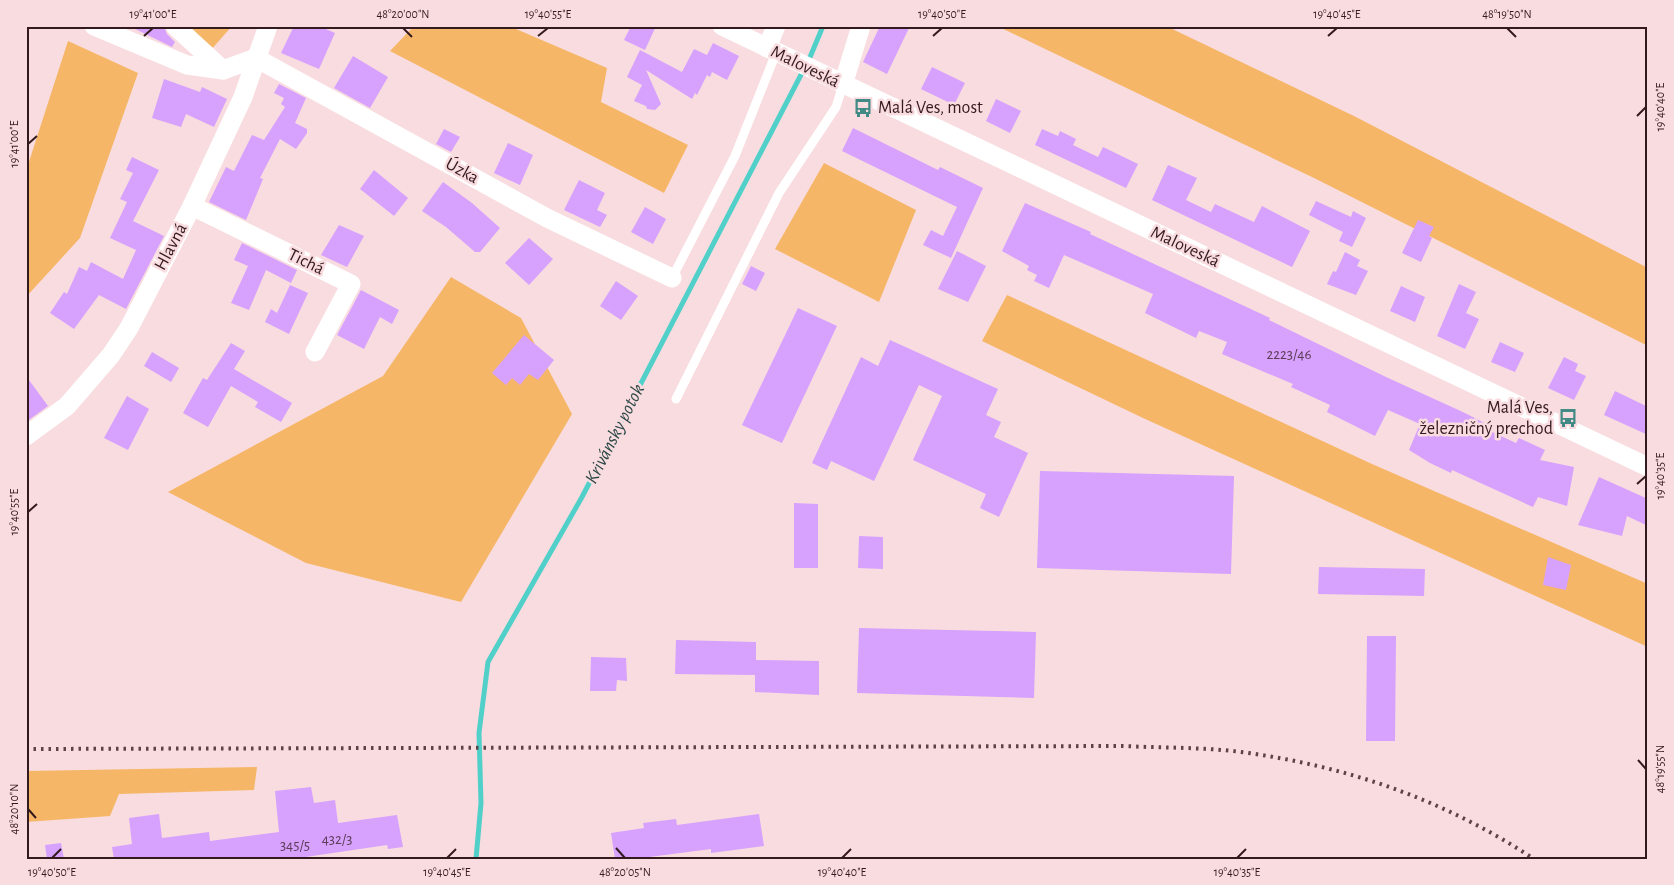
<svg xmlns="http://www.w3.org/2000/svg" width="1674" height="885" viewBox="0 0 1674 885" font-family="'Alegreya Sans',sans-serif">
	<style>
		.green { fill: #f6b667 }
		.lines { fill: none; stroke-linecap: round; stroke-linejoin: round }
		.stream { stroke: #51d0c9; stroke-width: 5 }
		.building { fill: #d7a1fe }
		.lane { stroke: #fff; stroke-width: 9 }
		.street { stroke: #fff; stroke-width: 19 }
		.rail { stroke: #5d4347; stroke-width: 4; stroke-dasharray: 2.5 5; stroke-linecap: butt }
		.ticks { fill: none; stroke: #331a1e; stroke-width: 2 }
		.labels { text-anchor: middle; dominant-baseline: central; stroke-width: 5; stroke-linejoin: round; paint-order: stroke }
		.number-label { font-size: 15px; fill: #5c3c56 }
		.street-label { font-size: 18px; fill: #331a1e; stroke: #f9dcdf }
		.poi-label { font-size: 18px; fill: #331a1e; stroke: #f9dcdf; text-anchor: start }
		.water-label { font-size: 19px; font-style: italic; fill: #2d4847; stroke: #f9dcdf }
		.neatline { fill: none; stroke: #331a1e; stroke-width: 2 }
		.ticks-label { font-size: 12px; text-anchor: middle; fill: #331a1e }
	</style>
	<rect width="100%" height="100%" fill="#f9dcdf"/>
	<g class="green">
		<polygon points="183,26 232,26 210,51"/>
		<polygon points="414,26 509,26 607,68 601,102 688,145 664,193 390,51"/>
		<polygon points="997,26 1166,26 1354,116 1648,268 1648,346 1314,178"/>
		<polygon points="68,41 138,73 80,238 26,297 26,171"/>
		<polygon points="824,163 916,210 879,302 775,249"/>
		<polygon points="451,277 521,318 572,414 461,602 306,563 168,492 383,376"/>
		<polygon points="1007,295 1372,464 1648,584 1648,647 1143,418 982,341"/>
		<polygon points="257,767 254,790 119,794 110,816 26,822 26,771"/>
	</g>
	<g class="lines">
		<g class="stream">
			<polyline points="808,62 823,26"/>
			<polyline points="476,859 481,803 479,733 488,662 582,497 804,69"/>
		</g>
	</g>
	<g class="building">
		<polygon points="129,26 164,26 167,34 175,42 172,47"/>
		<polygon points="294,26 319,26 335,33 319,69 281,53"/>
		<polygon points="631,26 656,26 645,50 624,40"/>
		<polygon points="880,26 910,26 887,74 863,62"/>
		<polygon points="713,43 739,56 727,80 712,72 710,77 707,75 697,95 695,93 692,99 646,70 661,104 655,110 647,109 646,106 634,101 642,85 627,77 640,50 682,72 694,49 707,55"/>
		<polygon points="353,56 388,77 370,108 334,88"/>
		<polygon points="932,67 965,83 954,105 921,89"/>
		<polygon points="164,79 200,92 202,87 227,99 214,127 186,114 181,127 152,118"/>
		<polygon points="279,84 306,98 295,123 307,129 307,133 296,149 280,139 260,178 263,179 246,220 209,202 226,167 234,171 252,135 264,140 285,107 281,104 284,98 274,93"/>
		<polygon points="996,99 1021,111 1010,133 986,121"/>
		<polygon points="853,128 938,170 940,167 983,188 951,258 923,245 931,230 943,236 957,207 842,151"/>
		<polygon points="444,129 460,137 451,152 436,144"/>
		<polygon points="1042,129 1058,136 1060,131 1076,139 1073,145 1098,157 1103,147 1138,164 1126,188 1035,145"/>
		<polygon points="508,143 533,155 520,185 494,173"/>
		<polygon points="132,157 159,170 133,221 164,236 126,309 99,295 74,329 50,313 64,292 67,294 79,267 87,271 91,262 123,279 136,250 110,238 127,202 120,199 133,173 126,170"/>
		<polygon points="1168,165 1197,178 1186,200 1211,212 1215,204 1254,222 1262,206 1310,231 1292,267 1152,200"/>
		<polygon points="374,170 408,198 394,216 360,189"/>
		<polygon points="579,180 605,193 597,210 607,215 600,227 564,210"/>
		<polygon points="443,182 472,203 500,228 480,252 475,252 446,227 422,211"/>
		<polygon points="1316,201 1351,217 1353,211 1366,218 1352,247 1339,241 1343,232 1309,215"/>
		<polygon points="1025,203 1091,232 1090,234 1270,318 1269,320 1386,377 1465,413 1492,427 1490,431 1516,443 1519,438 1545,450 1540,460 1574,467 1567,506 1538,497 1533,507 1452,470 1451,473 1430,463 1409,450 1420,424 1388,410 1375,436 1327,412 1330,405 1291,387 1293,384 1222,354 1227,342 1199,331 1196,338 1145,313 1153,294 1064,255 1049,288 1034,281 1037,275 1027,270 1029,266 1002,251"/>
		<polygon points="645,207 666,219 653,244 631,232"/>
		<polygon points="1418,220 1434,227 1429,236 1432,238 1421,262 1402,253"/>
		<polygon points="339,225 364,236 347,267 321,255"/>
		<polygon points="529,238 553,259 529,285 505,263"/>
		<polygon points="242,243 297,270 291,283 266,270 249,310 231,303 248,266 234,260"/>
		<polygon points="957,251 986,266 968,302 938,289"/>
		<polygon points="1345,252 1360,260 1357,266 1368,271 1356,295 1327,284 1333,271 1336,272"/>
		<polygon points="751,266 765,273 756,291 742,284"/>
		<polygon points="616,281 638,296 621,320 600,306"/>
		<polygon points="1459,284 1476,292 1466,313 1479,319 1465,349 1437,336"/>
		<polygon points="290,285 308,293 289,334 265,322 271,309 277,313"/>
		<polygon points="1401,286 1425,297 1415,322 1390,311"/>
		<polygon points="361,290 399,310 392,324 380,317 364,349 337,335"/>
		<polygon points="798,308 837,326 782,443 742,425"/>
		<polygon points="524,335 554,360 538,380 529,374 520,385 512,378 506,385 492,373"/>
		<polygon points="890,340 998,389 986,415 1001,422 994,437 1028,453 999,517 980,508 986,494 913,460 942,396 919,385 874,481 831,461 827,470 812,463 861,357 878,366"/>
		<polygon points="1500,342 1524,353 1515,372 1491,362"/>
		<polygon points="231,343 245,351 234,369 292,403 281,422 255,407 258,402 231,386 208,427 183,413 203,378 207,380"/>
		<polygon points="152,352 179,368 171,382 144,366"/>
		<polygon points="1564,357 1578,364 1575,371 1586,376 1574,400 1548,388"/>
		<polygon points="26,376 48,406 26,422"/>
		<polygon points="1615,391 1648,407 1648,435 1604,415"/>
		<polygon points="127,396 149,409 128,450 104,438"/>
		<polygon points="1040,471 1234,476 1231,574 1037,568"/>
		<polygon points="1599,477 1648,499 1648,526 1627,516 1622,536 1578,525"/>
		<polygon points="794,503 818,504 818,568 794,568"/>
		<polygon points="859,536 883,537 883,569 858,568"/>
		<polygon points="1548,557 1571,565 1566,590 1543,585"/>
		<polygon points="1319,567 1425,569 1424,596 1318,594"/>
		<polygon points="859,628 1036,632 1034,698 857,693"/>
		<polygon points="1367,636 1396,636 1395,741 1366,741"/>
		<polygon points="676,640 756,642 756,660 819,661 819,695 755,692 755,675 675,674"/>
		<polygon points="591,657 626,658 627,681 617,680 616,691 590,691"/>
		<polygon points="311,787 314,803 335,800 338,823 397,815 403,847 388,849 387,845 292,859 114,859 112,847 132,844 129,818 159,814 162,838 209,832 210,841 279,832 275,791"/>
		<polygon points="759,814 764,846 711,853 711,849 634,859 615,859 611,833 644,828 643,823 676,819 677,825"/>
		<polygon points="61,843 64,859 47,859 45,845"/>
	</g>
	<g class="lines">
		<g class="lane">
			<polyline points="672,278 735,156 776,53"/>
			<polyline points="676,399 779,193 836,107 843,85"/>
		</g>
		<g class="street">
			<polyline points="94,26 187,65 223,70 256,58"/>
			<polyline points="175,26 223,70"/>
			<polyline points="722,26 1648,467"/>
			<polyline points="767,48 776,26"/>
			<polyline points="256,58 547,218 672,278"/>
			<polyline points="843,85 861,26"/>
			<polyline points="192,206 351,284 315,352"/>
			<polyline points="26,436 67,406 111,355 129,328 192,206 243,97 268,26"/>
		</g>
		<path class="rail" d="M26 749 1123 746C1163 748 1202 747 1241 752 1347 766 1445 800 1534 859"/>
	</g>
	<path class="ticks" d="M403 28 412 37M1507 28 1516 37M144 36 153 28M538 36 548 28M933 36 942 28M1328 36 1337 28M1637 116 1646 107M28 144 37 136M1637 484 1646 476M28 512 37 504M1638 760 1646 769M28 809 36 818M616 848 625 858M52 858 61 849M447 858 456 849M842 858 851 849M1237 858 1246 849"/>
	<defs>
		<g id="bus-bare" transform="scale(1.5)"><path d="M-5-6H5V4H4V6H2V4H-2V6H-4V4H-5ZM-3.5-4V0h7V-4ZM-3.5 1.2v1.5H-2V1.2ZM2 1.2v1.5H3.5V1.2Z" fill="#428a86" stroke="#f9dcdf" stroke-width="2.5" paint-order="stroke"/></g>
	</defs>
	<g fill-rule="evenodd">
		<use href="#bus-bare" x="863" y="108"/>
		<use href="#bus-bare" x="1568" y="418"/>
	</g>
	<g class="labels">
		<g class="number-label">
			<text x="1289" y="354">2223/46</text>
			<text x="337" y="839">432/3</text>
			<text x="295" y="845">345/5</text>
		</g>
		<g class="street-label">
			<text transform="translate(805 67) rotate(26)">Maloveská</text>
			<text transform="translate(462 171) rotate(29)">Úzka</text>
			<text transform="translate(171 247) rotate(-62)">Hlavná</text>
			<text transform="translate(1185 247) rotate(25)">Maloveská</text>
			<text transform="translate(306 262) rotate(26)">Tichá</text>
		</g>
		<g class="poi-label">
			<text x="878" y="108">Malá Ves, most</text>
			<text x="1553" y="408" text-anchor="end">Malá Ves,<tspan x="1553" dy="21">železničný prechod</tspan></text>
		</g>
		<g class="water-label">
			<text transform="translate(615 434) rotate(-63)">Krivánsky potok</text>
		</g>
	</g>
	<rect width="1674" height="885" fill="none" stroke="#f9dcdf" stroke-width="55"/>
	<rect x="28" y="28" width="1618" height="830" class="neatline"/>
	<g class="ticks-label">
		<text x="153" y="18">19°41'00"E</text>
		<text x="403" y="18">48°20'00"N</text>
		<text x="548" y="18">19°40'55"E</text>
		<text x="942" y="18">19°40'50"E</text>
		<text x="1337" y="18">19°40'45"E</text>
		<text x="1507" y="18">48°19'50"N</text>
		<text transform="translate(1660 107) rotate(-90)" y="4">19°40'40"E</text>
		<text transform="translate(14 144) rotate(-90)" y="4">19°41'00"E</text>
		<text transform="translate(1660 476) rotate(-90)" y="4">19°40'35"E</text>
		<text transform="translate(14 512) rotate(-90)" y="4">19°40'55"E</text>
		<text transform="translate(1660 769) rotate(-90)" y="4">48°19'55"N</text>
		<text transform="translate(14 809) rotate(-90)" y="4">48°20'10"N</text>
		<text x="52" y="876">19°40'50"E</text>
		<text x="447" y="876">19°40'45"E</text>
		<text x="625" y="876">48°20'05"N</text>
		<text x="842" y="876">19°40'40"E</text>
		<text x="1237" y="876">19°40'35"E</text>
	</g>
</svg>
